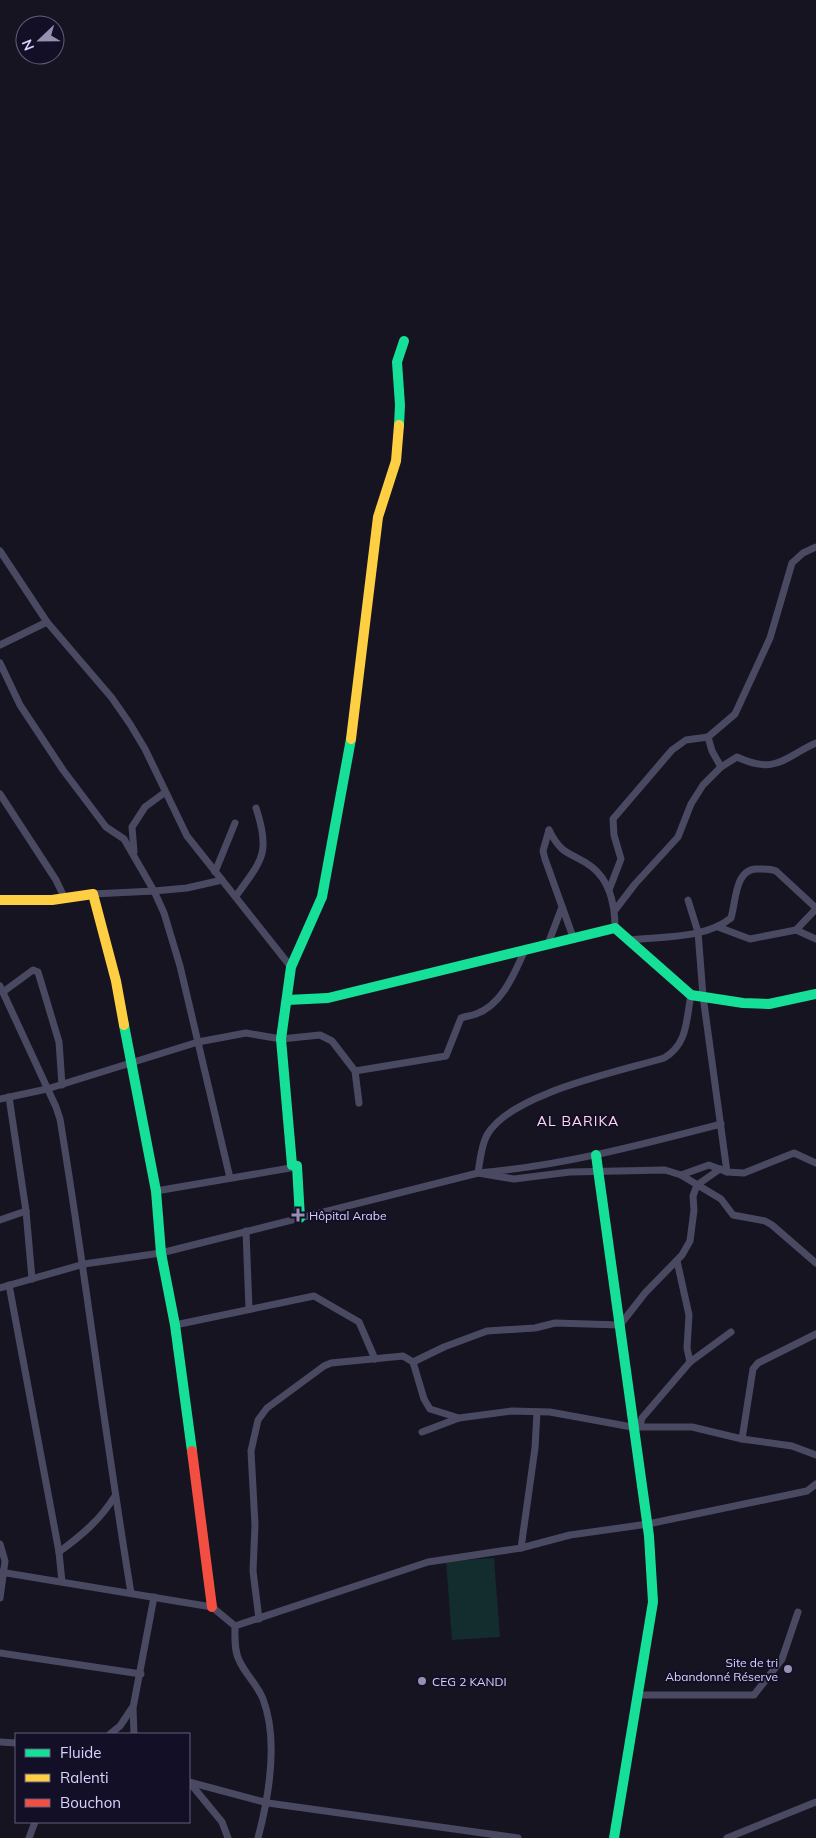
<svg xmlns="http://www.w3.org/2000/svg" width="816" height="1838" viewBox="0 0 816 1838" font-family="Mulish,sans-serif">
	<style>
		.green { fill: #132c2d }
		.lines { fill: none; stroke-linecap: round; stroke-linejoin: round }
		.street { stroke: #4a4962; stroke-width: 7 }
		.fast { stroke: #16e098; stroke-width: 10 }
		.slow { stroke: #ffcf43; stroke-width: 10 }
		.jam { stroke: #f24e42; stroke-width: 10 }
		.poi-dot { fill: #9591b1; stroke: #130f26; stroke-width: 2 }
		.labels { text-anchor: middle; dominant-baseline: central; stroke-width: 4; stroke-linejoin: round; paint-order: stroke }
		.poi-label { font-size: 12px; fill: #d9d4ff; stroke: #130f26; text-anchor: start }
		.neighbourhood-label { font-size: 14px; letter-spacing: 1px; fill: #ffd6f0; stroke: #130f26 }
	</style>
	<rect width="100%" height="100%" fill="#161421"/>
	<polygon class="green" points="494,1558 500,1637 452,1640 446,1561"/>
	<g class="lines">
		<g class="street">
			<polyline points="0,551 47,622 112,698 130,724 145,749 187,836 222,880 187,888 154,891 124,839 106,827 63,770 20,705 0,663"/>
			<polyline points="0,645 47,622"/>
			<polyline points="721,767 712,751 708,737 735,714 770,638 792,563 803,553 816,547"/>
			<polyline points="0,794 56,880 65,899"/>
			<path d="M549 830C563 858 571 851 592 867 611 882 615 906 615 928"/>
			<polyline points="549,830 543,851 545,859 573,937"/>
			<polyline points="134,852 132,827 145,807 164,793"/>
			<polyline points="215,872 235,823"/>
			<polyline points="222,880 291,967"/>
			<polyline points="609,890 621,859 614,835 613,819 672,750 686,740 708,737"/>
			<polyline points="93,894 154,891 164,913 180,966 230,1178"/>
			<path d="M236 896C262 860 271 853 256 808"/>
			<polyline points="688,900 698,932 703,996 727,1172"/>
			<path d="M615 910 635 884 678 837 691 804 703 785 721 767 737 757C776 775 783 758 816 743"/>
			<polyline points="718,927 750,939 796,930 816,939"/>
			<polyline points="796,930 816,909"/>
			<path d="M631 940C663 936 705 939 731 918 736 901 735 870 756 869 764 869 769 868 776 871L816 908"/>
			<polyline points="548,944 562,907"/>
			<path d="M0 986 56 1107 60 1119C86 1277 105 1436 131 1593"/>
			<polyline points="3,992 33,970 38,972 59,1042 62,1085"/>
			<path d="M691 995C686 1020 688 1044 664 1058 618 1072 511 1093 487 1135 481 1146 480 1161 478 1173L514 1179 570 1172 665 1170 681 1175 721 1199 733 1215 765 1221 772 1225 816 1263"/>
			<path d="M355 1071 446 1056 461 1018C466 1016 471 1016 476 1014 502 1005 514 974 524 952"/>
			<polyline points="9,1097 26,1211 32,1279"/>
			<polyline points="0,1099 47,1089 198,1042 246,1033 281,1039 320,1035 332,1041 355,1071 359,1103"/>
			<polyline points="681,1175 709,1165 727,1172 744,1173 794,1153 816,1163"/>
			<polyline points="156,1191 296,1167"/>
			<polyline points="0,1220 26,1211"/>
			<polyline points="246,1231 249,1309"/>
			<polyline points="677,1261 689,1315 687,1348 690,1362"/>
			<polyline points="9,1285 59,1552 62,1582"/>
			<path d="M0 1288 84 1264 161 1253 478 1173C561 1166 640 1145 721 1124"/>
			<polyline points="175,1325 314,1296 359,1322 375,1359"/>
			<polyline points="413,1362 444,1347 487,1331 535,1328 555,1323 620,1325 645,1293 682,1255 690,1241 694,1210 693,1196 697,1185 720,1169"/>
			<polyline points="640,1426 642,1418 690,1362 731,1332"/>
			<polyline points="422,1432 459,1418 512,1411 550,1412 632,1427 692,1427 742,1439 792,1446 816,1455"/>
			<polyline points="742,1439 753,1369 758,1363 816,1334"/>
			<polyline points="0,1544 5,1561 0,1598"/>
			<polyline points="521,1548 535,1448 537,1412"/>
			<path d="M59 1552C82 1535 100 1520 115 1496"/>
			<path d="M0 1572 212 1607 235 1626C235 1637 234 1650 239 1660 245 1674 257 1684 263 1699 279 1741 269 1796 258 1838"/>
			<polyline points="259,1619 253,1571 255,1525 251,1451 258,1420 267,1408 324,1366 331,1363 403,1356 413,1362 424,1399 430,1409 459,1418"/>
			<polyline points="235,1626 428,1562 521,1548 570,1535 648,1524 807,1491 816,1484"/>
			<polyline points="0,1653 141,1674"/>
			<polyline points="638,1695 754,1695 782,1659 798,1612"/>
			<polyline points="110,1734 120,1726 132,1708"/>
			<polyline points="134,1734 133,1708 154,1597"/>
			<polyline points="0,1742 16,1743"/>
			<polyline points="189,1782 268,1803 518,1838"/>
			<polyline points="190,1783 222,1822 228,1838"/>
			<polyline points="29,1838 35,1822"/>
			<polyline points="727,1838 816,1802"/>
		</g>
		<g class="fast">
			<polyline points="399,425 400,405 397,362 404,341"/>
			<polyline points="287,1000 328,998 615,928 691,995 743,1003 769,1004 816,994"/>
			<polyline points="124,1025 156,1191 161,1253 175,1325 192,1451"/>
			<polyline points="596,1155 649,1536 653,1602 614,1838"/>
			<polyline points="300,1218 297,1166 292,1165 281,1039 291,967 322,897 351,739"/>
		</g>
		<g class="slow">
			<polyline points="351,739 378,517 396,461 399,425"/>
			<polyline points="0,900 52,900 93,894 116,981 124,1025"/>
		</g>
		<polyline class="jam" points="192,1451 212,1607"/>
	</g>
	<g class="poi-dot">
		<path d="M295.5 1207.5h5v5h5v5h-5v5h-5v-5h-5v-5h5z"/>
		<circle cx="788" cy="1669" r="5"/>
		<circle cx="422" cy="1681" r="5"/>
	</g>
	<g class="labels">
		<g class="poi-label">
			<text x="309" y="1215">Hôpital Arabe</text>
			<text x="778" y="1662" text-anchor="end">Site de tri<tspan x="778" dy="14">Abandonné Réserve</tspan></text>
			<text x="432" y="1681">CEG 2 KANDI</text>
		</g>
		<g class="neighbourhood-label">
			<text x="578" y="1121">AL BARIKA</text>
		</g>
	</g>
	<rect x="15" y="1733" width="175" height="90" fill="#130f26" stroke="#625e7d"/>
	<rect x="25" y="1749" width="25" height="8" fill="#16e098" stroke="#625e7d"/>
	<text x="60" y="1758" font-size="15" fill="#d9d4ff">Fluide</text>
	<rect x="25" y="1774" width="25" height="8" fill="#ffcf43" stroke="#625e7d"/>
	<text x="60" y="1783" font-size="15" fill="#d9d4ff">Ralenti</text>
	<rect x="25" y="1799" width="25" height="8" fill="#f24e42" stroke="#625e7d"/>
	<text x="60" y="1808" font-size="15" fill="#d9d4ff">Bouchon</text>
	<g transform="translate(40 40) rotate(248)"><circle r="24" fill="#130f26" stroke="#625e7d"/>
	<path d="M0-4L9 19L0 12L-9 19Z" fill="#9591b1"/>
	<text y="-8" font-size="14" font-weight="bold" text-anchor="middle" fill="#d9d4ff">N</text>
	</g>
</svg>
